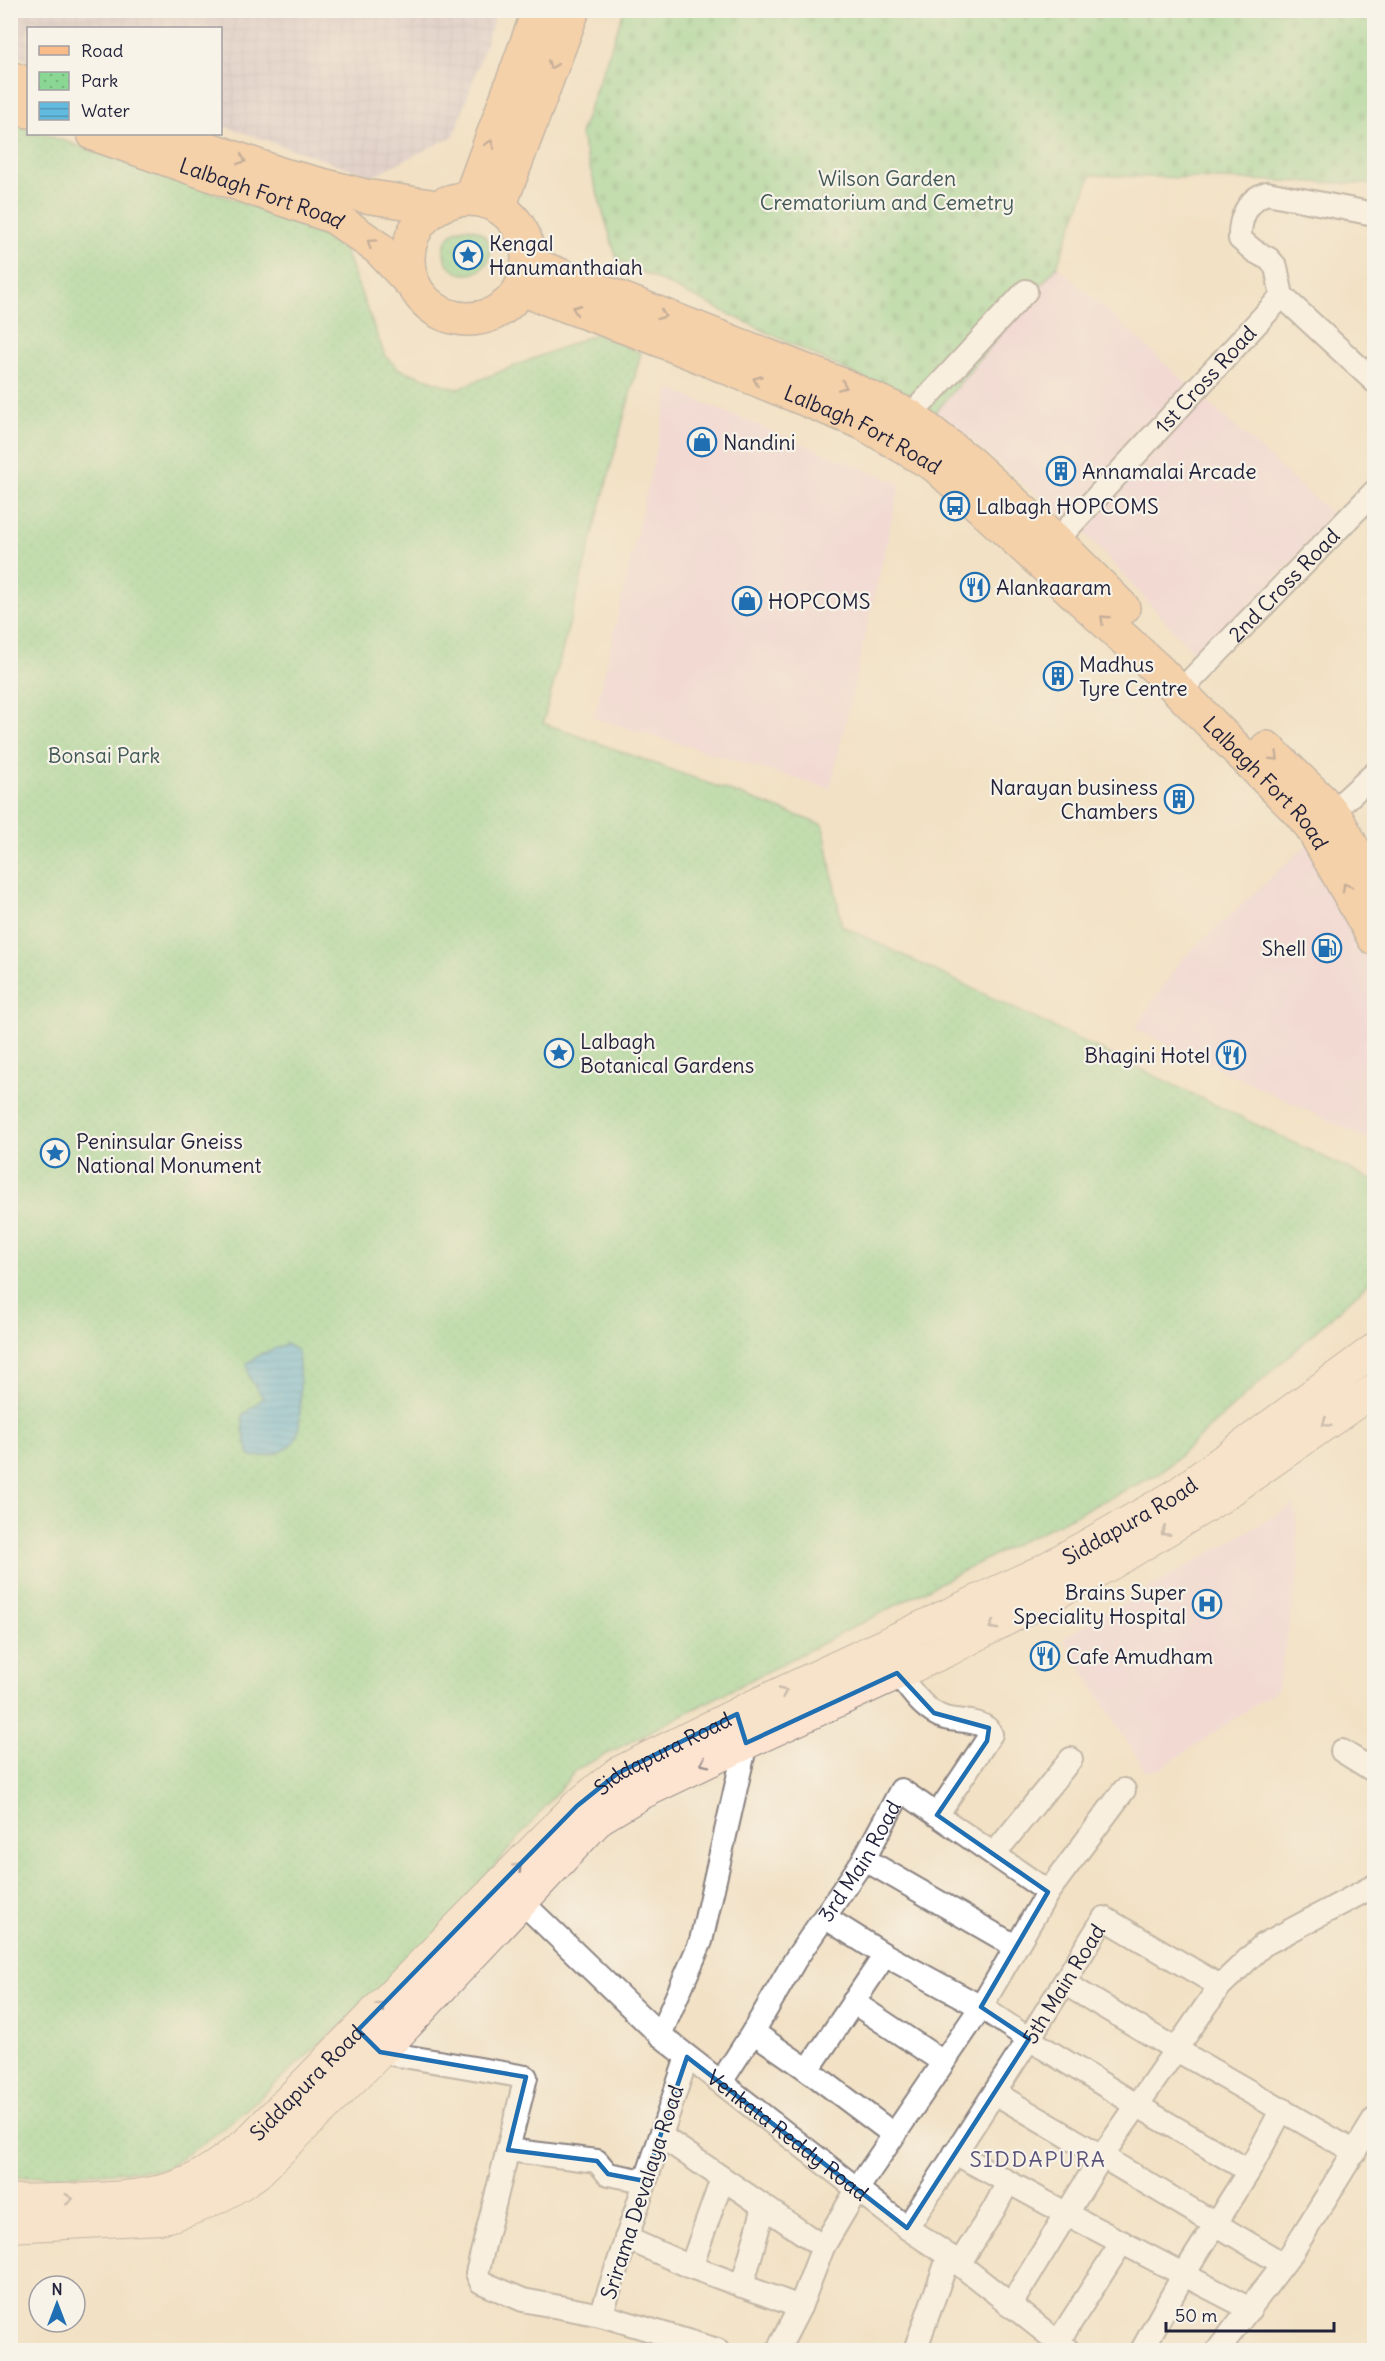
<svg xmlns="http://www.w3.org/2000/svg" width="1385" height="2361" viewBox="0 0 1385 2361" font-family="Delius,sans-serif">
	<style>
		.built { fill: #f1d0e4 }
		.industrial { fill: url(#industrial-grid) }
		.cemetery { fill: url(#cemetery-stones); stroke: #567c68; stroke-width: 1.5 }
		.park { fill: url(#park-dots); stroke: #567c68; stroke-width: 1.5 }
		.water { fill: url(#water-rules); stroke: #426e8d; stroke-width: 1.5 }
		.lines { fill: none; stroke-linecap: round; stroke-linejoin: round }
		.minor-casing { stroke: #8a8280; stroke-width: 26 }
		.secondary-casing { stroke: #8a8280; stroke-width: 34 }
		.primary-casing { stroke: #8a8280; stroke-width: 36 }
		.minor { stroke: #fff; stroke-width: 22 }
		.secondary { stroke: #fde4d0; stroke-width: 32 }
		.primary { stroke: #f9bc89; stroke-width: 33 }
		.oneway { stroke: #8e6f62 }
		.oneway2 { stroke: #9a8d8d }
		.marked { fill: none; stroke: #1f6fb2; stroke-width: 4.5; stroke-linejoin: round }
		.labels { text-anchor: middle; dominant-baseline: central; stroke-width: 4.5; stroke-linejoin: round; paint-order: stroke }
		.park-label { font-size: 21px; fill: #415856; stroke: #f7f3e8 }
		.street-label { font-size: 21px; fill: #22223b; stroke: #f7f3e8 }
		.poi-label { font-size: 21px; fill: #22223b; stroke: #f7f3e8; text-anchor: start }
		.neighbourhood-label { font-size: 22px; letter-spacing: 1.5px; fill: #5c537b; stroke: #f7f3e8 }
	</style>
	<defs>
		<pattern id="industrial-grid" width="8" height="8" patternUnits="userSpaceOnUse" patternTransform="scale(1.5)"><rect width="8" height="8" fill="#cebed1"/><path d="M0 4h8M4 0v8" fill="none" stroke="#b1a3b4"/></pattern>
		<pattern id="cemetery-stones" width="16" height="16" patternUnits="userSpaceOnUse" patternTransform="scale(1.5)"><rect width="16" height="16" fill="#8ad794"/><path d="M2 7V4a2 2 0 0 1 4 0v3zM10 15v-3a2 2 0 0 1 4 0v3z" fill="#77b880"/></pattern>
		<pattern id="park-dots" width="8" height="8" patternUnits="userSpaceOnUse" patternTransform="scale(1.5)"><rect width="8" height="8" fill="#8ad794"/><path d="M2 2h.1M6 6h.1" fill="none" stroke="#77b880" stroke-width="1.8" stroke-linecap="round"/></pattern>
		<pattern id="water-rules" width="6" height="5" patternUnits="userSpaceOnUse" patternTransform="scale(1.5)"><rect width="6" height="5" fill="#62badf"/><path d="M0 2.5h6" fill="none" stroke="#5097b6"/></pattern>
	</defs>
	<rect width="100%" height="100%" fill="#f7f3e8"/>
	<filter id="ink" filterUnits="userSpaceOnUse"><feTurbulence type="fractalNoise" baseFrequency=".0167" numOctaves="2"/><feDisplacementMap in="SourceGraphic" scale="12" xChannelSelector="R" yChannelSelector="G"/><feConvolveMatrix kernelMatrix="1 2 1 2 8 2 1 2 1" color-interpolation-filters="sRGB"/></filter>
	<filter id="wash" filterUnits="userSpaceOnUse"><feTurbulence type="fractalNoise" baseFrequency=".008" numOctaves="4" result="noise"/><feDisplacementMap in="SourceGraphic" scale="24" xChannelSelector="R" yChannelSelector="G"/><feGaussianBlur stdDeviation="1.35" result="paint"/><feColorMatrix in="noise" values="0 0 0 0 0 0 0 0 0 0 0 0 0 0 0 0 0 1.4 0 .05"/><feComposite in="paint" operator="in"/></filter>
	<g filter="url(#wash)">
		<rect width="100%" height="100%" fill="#f2e1c5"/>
		<g class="built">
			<polygon points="1057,266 1335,517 1199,658 1084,532 935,413"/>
			<polygon points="670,389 900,484 830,789 594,718"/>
			<polygon points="1310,842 1374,966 1374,1142 1135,1029 1179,962"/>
			<polygon points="1295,1504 1299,1570 1277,1690 1163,1767 1146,1772 1063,1638"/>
		</g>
		<polygon class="industrial" points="11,10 497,10 497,11 454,136 372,176 221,125 220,28 28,28 28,61 11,54"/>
		<polygon class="cemetery" points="624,11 1374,11 1374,184 1091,175 1057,266 935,413 617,260 580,134"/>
		<g class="park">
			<polygon points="11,122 28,128 28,134 44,134 310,226 345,251 385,356 399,369 456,389 596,334 641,353 543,723 823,825 842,926 1374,1181 1374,1278 1160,1473 998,1553 577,1769 421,1953 264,2094 215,2135 165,2169 11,2178"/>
			<circle cx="467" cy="251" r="23"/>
		</g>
		<path class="water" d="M286 1344 298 1351C299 1369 304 1424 295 1440 287 1454 264 1458 249 1456L244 1434 242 1416 263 1398 249 1377 247 1363 261 1354Z"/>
	</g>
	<g filter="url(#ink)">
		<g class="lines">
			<g class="minor-casing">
				<g id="minor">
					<path d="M1374 214 1267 193C1247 199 1239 220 1240 239L1254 251 1269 259 1276 267 1282 296 1374 381"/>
					<polyline points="910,416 1026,291"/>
					<path id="s1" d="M1056 541 1282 296"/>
					<path id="s2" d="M1193 678 1374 492"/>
					<polyline points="1331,813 1374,774"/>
					<path d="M897 1673C910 1689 924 1712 945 1718 958 1722 985 1719 991 1734L937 1815"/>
					<polyline points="1342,1751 1374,1771"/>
					<polyline points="995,1853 1071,1759"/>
					<polyline points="864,1859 1015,1946"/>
					<path id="s3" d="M522 1902 660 2035 907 2228 949 2256 1068 2350"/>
					<polyline points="826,1918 885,1955 981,2007 1029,2039 1138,2106 1249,2171"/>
					<polyline points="1064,1983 1175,2049 1355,2152"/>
					<polyline points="853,2002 943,2062"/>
					<polyline points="753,2032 808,2070 893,2134"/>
					<polyline points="660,2035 701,1941 746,1743 743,1733"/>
					<polyline points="373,2045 380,2052 526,2077 477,2273 481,2282 523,2300 601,2315"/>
					<polyline points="687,2057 601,2315 717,2350"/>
					<polyline points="808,2070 885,1955"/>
					<path id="s4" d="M721 2082 753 2032 795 1960 864 1859 901 1790 1048 1892"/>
					<polyline points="995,2093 1283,2264"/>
					<polyline points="661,2136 823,2247"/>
					<polyline points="508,2150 597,2161 608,2174 645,2181"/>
					<polyline points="955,2153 1067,2214 1250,2309"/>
					<path id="s5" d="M907 2228 1029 2039 1104 1918 1220 1986 1263 1945 1374 1886"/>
					<polyline points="626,2238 691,2267 800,2307"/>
					<polyline points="959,2264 994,2209 1008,2182"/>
					<polyline points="691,2267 722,2179"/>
					<polyline points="742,2286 764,2207"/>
					<polyline points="1010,2306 1102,2156 1220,1986"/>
					<polyline points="1058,2342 1122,2242"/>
					<polyline points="778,2350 800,2307 823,2247 858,2188 981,2007 1048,1892 1124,1790"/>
					<polyline points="915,2350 949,2256"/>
					<polyline points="1142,2350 1184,2274 1249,2171 1282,2109"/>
					<polyline points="1218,2350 1291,2254 1374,2120"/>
				</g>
			</g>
			<g class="secondary-casing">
				<g id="secondary">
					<path id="s6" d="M10 2201C63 2199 143 2203 189 2182 210 2172 229 2157 247 2143L577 1806 618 1773 745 1710 1042 1571 1175 1496 1374 1350"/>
					<path d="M10 2226 160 2218C195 2210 228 2194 257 2173L397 2035 600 1818 642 1793 746 1743 948 1650 1112 1563 1219 1498 1374 1390"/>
				</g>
			</g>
			<g class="primary-casing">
				<g id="primary">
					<polyline points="10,78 28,84"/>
					<polyline points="10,104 28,111"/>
					<path id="s7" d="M94 134 334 217 378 248 412 284"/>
					<polyline points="167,134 283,175 365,196 437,207"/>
					<polyline points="470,198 539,10"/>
					<circle cx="468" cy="259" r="60"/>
					<polyline points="499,207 573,10"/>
					<polyline points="529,263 842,385 910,416 968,461 1056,541 1123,608"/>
					<path id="s8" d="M521 289 653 337 863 423 936 466 1158 670 1299 812 1311 826 1374 938"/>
					<polyline points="1267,748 1322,801 1337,819 1374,887"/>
				</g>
			</g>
			<use href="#minor" class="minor"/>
			<use href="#secondary" class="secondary"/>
			<use href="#primary" class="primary"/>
		</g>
		<defs><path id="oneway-chevron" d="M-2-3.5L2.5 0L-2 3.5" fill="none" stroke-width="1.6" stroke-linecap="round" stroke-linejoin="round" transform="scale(1.5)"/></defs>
		<g class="oneway">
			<use href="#oneway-chevron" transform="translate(552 65) rotate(111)"/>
			<use href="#oneway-chevron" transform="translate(490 144) rotate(-70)"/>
			<use href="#oneway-chevron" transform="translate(242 160) rotate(20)"/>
			<use href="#oneway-chevron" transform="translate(371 243) rotate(-145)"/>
			<use href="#oneway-chevron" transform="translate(576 309) rotate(-160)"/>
			<use href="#oneway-chevron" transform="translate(662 315) rotate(21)"/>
			<use href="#oneway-chevron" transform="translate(757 380) rotate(-158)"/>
			<use href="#oneway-chevron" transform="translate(843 386) rotate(23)"/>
			<use href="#oneway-chevron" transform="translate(1104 619) rotate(-137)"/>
			<use href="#oneway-chevron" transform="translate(1275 757) rotate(44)"/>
			<use href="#oneway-chevron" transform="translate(1346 887) rotate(-120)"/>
		</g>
		<g class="oneway2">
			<use href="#oneway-chevron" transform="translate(1326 1423) rotate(146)"/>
			<use href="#oneway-chevron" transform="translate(1165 1532) rotate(148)"/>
			<use href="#oneway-chevron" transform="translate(993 1626) rotate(152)"/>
			<use href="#oneway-chevron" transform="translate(783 1692) rotate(-25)"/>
			<use href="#oneway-chevron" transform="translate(704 1763) rotate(154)"/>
			<use href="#oneway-chevron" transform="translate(518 1867) rotate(-46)"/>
			<use href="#oneway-chevron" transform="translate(381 2006) rotate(-46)"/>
			<use href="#oneway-chevron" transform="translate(69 2199) rotate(-3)"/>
		</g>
	</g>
	<path d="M0 0H1385V2361H0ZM897 1673 934 1713 989 1728 987 1741 937 1815 1048 1892 981 2007 1029 2039 907 2228 687 2057 645 2181 608 2174 597 2161 508 2150 526 2077 380 2052 358 2030 577 1806 618 1773 737 1714 746 1743Z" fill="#f2e1c5" fill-opacity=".55" fill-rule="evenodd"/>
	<path class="marked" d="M897 1673 934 1713 989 1728 987 1741 937 1815 1048 1892 981 2007 1029 2039 907 2228 687 2057 645 2181 608 2174 597 2161 508 2150 526 2077 380 2052 358 2030 577 1806 618 1773 737 1714 746 1743Z"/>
	<defs>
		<g id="sight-ring" transform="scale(1.5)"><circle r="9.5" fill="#f7f3e8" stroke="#1f6fb2" stroke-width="1.5"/><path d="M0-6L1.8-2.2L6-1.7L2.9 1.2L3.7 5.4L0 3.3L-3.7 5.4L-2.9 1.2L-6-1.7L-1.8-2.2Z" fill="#1f6fb2"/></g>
		<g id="shop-ring" transform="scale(1.5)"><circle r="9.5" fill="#f7f3e8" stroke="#1f6fb2" stroke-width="1.5"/><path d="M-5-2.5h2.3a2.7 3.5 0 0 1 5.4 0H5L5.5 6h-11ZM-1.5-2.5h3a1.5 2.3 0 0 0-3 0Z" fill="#1f6fb2"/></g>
		<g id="building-ring" transform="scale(1.5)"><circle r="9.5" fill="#f7f3e8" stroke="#1f6fb2" stroke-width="1.5"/><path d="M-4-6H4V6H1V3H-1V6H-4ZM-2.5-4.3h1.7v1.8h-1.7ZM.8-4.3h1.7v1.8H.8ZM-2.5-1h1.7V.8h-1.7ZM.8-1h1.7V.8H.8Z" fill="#1f6fb2"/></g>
		<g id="bus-ring" transform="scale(1.5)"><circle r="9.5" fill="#f7f3e8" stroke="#1f6fb2" stroke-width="1.5"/><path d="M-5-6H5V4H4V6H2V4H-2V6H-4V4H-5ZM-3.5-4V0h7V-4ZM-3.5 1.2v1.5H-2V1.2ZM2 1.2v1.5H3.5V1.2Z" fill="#1f6fb2"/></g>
		<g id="restaurant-ring" transform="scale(1.5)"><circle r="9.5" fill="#f7f3e8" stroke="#1f6fb2" stroke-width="1.5"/><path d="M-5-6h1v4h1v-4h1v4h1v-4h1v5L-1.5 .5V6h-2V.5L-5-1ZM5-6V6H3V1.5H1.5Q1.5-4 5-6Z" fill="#1f6fb2"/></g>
		<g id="fuel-ring" transform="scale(1.5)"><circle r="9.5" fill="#f7f3e8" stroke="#1f6fb2" stroke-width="1.5"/><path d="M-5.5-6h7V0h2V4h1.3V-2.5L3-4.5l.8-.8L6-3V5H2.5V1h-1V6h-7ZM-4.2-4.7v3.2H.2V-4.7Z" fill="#1f6fb2"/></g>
		<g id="hospital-ring" transform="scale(1.5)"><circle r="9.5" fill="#f7f3e8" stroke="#1f6fb2" stroke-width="1.5"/><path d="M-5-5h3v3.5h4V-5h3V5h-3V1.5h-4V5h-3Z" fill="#1f6fb2"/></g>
	</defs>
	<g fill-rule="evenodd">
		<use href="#sight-ring" x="468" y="255"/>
		<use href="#shop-ring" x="702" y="442"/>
		<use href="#building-ring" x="1061" y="471"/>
		<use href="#bus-ring" x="955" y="506"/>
		<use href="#restaurant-ring" x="975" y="587"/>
		<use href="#shop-ring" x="747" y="601"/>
		<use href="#building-ring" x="1058" y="676"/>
		<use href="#building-ring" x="1179" y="799"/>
		<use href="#fuel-ring" x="1327" y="948"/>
		<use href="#sight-ring" x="559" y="1053"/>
		<use href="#restaurant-ring" x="1231" y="1055"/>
		<use href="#sight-ring" x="55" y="1153"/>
		<use href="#hospital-ring" x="1207" y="1604"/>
		<use href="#restaurant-ring" x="1045" y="1656"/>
	</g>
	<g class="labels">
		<g class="park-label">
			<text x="887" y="178">Wilson Garden<tspan x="887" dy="24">Crematorium and Cemetry</tspan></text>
			<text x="104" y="755">Bonsai Park</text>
		</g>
		<g class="street-label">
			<text stroke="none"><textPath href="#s7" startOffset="178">Lalbagh Fort Road</textPath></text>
			<text stroke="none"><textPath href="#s1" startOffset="220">1st Cross Road</textPath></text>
			<text stroke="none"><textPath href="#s8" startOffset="370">Lalbagh Fort Road</textPath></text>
			<text stroke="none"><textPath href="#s2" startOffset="130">2nd Cross Road</textPath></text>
			<text stroke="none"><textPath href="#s8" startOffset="910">Lalbagh Fort Road</textPath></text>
			<text stroke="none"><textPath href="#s6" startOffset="1346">Siddapura Road</textPath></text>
			<text stroke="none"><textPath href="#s6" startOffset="824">Siddapura Road</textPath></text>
			<text stroke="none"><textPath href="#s4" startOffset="261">3rd Main Road</textPath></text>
			<text stroke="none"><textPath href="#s5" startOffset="290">5th Main Road</textPath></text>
			<text stroke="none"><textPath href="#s6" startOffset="336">Siddapura Road</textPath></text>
			<text stroke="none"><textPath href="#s3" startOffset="354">Venkata Reddy Road</textPath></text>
			<text transform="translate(642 2192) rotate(-72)">Srirama Devalaya Road</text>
		</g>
		<g class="poi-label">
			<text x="489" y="243">Kengal<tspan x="489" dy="24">Hanumanthaiah</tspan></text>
			<text x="723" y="442">Nandini</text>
			<text x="1082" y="471">Annamalai Arcade</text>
			<text x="976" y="506">Lalbagh HOPCOMS</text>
			<text x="996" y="587">Alankaaram</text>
			<text x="768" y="601">HOPCOMS</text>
			<text x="1079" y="664">Madhus<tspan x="1079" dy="24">Tyre Centre</tspan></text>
			<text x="1158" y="787" text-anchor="end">Narayan business<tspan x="1158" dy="24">Chambers</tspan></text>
			<text x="1306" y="948" text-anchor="end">Shell</text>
			<text x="580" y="1041">Lalbagh<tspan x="580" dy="24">Botanical Gardens</tspan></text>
			<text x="1210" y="1055" text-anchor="end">Bhagini Hotel</text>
			<text x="76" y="1141">Peninsular Gneiss<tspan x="76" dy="24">National Monument</tspan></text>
			<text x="1186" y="1592" text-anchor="end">Brains Super<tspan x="1186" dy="24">Speciality Hospital</tspan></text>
			<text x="1066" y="1656">Cafe Amudham</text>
		</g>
		<g class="neighbourhood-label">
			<text x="1038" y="2159">SIDDAPURA</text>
		</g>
	</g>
	<rect width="1385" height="2361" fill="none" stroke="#f7f3e8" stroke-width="36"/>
	<rect x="27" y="27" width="195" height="108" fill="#f7f3e8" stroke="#a29fa3" stroke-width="1.5"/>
	<rect x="39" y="46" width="30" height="9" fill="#f9bc89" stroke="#a29fa3" stroke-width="1.5"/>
	<text x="81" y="57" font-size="18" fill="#22223b">Road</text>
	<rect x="39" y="72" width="30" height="18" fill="url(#park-dots)" stroke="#a29fa3" stroke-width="1.5"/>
	<text x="81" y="87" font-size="18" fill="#22223b">Park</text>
	<rect x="39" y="102" width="30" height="18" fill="url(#water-rules)" stroke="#a29fa3" stroke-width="1.5"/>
	<text x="81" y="117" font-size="18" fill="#22223b">Water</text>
	<g transform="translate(57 2304)"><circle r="28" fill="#f7f3e8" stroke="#a29fa3" stroke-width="1.5"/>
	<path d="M0-4.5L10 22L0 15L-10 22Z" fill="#1f6fb2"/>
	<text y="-9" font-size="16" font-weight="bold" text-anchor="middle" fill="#22223b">N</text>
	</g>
	<path d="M1166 2322v9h168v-9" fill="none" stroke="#22223b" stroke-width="3"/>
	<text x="1175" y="2322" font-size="18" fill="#22223b" stroke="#f7f3e8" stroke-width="4.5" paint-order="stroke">50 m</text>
</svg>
